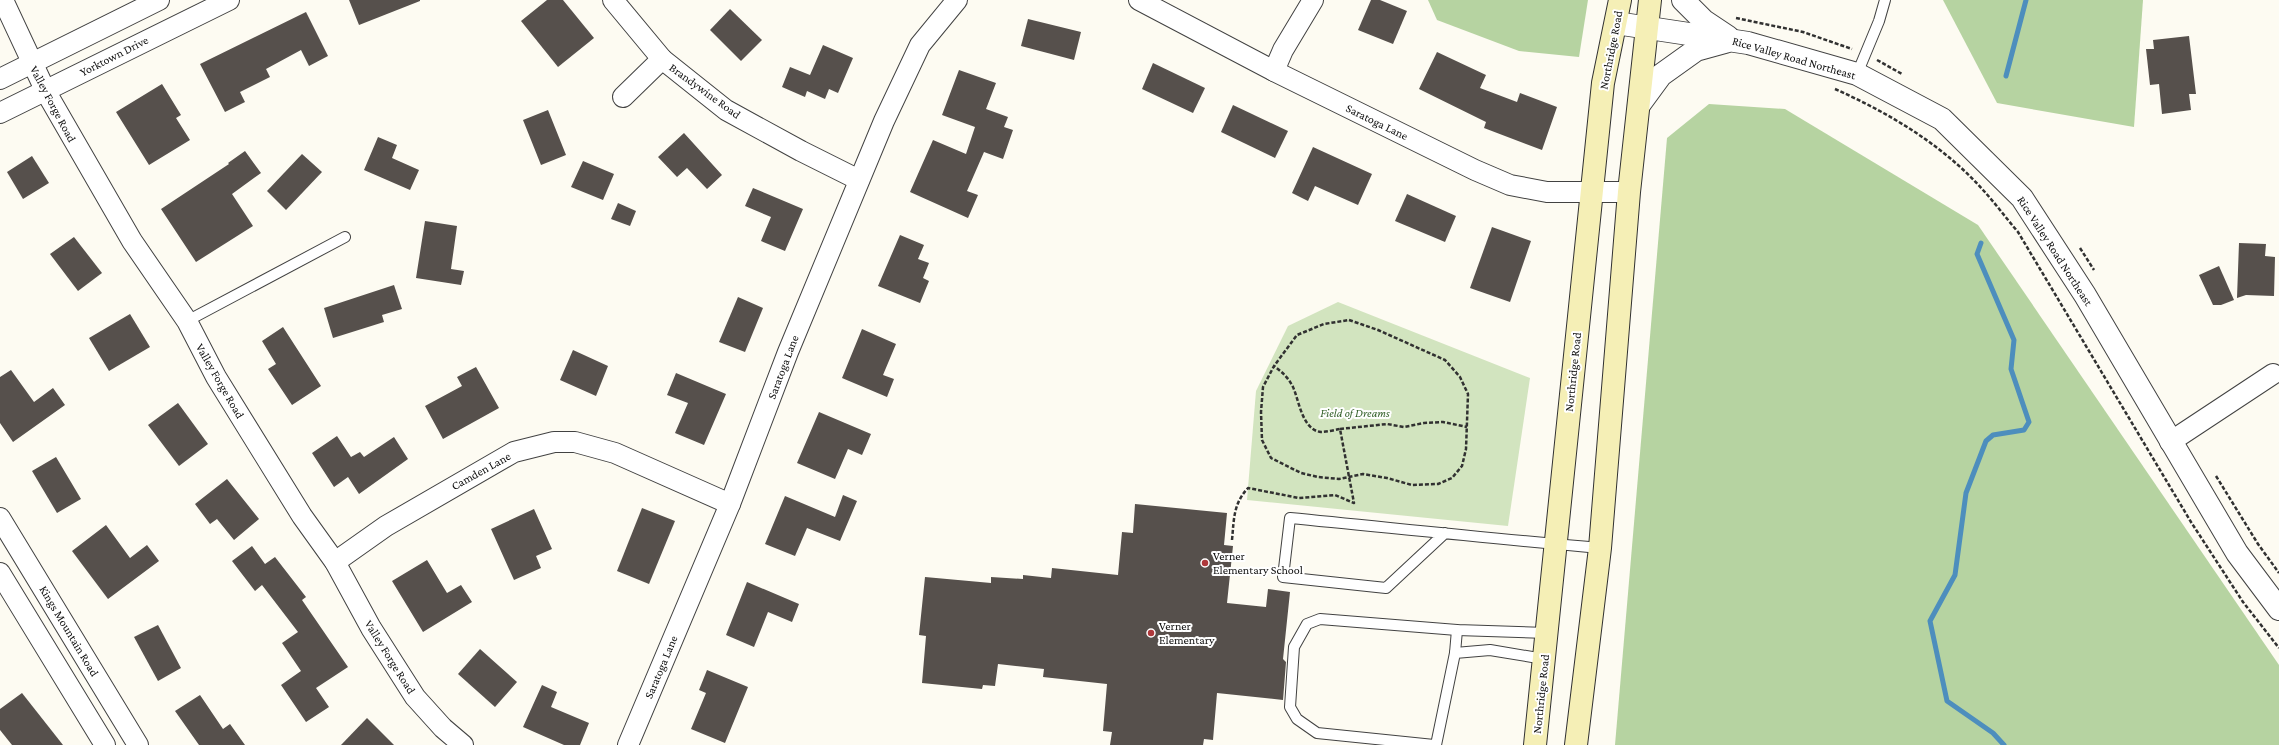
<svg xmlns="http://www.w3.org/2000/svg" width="2279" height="745" viewBox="0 0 2279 745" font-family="'Crimson Pro',serif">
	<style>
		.green { fill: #d2e4bf }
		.forest { fill: #b6d3a1 }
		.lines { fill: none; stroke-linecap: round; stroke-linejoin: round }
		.stream { stroke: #4d8ebd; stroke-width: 5 }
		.building { fill: #56504c }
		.service-casing { stroke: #424242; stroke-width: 12 }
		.minor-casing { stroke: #424242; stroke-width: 22 }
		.tertiary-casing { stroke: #424242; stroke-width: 24 }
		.secondary-casing { stroke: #313131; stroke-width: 24 }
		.path { stroke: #313131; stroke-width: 2.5; stroke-dasharray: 4 2; stroke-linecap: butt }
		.service { stroke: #fff; stroke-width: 10 }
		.minor { stroke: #fff; stroke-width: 20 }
		.tertiary { stroke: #fff; stroke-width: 22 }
		.secondary { stroke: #f5efb6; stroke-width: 22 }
		.poi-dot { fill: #ae383b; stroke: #fff; stroke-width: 1.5 }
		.labels { text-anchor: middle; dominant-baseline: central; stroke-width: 4; stroke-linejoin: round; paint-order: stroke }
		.street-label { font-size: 12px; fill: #0f0f0f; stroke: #fff }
		.park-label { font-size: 12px; font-style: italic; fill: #315f27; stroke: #fff }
		.poi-label { font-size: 12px; fill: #0f0f0f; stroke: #fff; text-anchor: start }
	</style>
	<rect width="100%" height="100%" fill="#fdfbf2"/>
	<polygon class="green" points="1338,302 1530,378 1508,526 1247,500 1256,391 1288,326"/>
	<g class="forest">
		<polygon points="1428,0 1588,0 1579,57 1519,51 1437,20"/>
		<polygon points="1943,0 2143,0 2134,127 1997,103"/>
		<polygon points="1709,104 1785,109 1978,225 2279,665 2279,745 1615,745 1667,138"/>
	</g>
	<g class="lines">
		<g class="stream">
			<polyline points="2006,76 2026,0"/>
			<polyline points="1981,243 1977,254 2014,340 2011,369 2029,422 2024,430 1993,435 1986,441 1966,493 1955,575 1930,621 1947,701 1993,733 2004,745"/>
		</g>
	</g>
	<g class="building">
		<polygon points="349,0 420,0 420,1 359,25"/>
		<polygon points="547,0 563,0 594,38 558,67 521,21"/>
		<polygon points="1371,0 1380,0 1407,11 1393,44 1358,30"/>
		<polygon points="730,9 762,40 741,61 710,30"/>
		<polygon points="306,12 328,56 309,66 301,50 266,69 270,77 240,92 245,102 225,112 200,64"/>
		<polygon points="1028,19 1081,32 1074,60 1021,46"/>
		<polygon points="2189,36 2196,94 2189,94 2191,110 2162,114 2159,84 2150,85 2146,49 2154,49 2153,40"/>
		<polygon points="823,45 853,58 838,93 829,89 825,99 807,91 805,97 782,87 790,67 810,75"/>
		<polygon points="1437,52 1486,75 1480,88 1517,102 1520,93 1557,107 1542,150 1484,128 1486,122 1419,89"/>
		<polygon points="1153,63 1205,88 1193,113 1142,89"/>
		<polygon points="959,70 996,83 986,109 1008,117 1004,127 1013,130 1003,159 984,152 967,191 978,195 968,218 910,192 933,140 966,154 975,127 942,115"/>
		<polygon points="162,84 181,115 176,118 190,140 149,165 116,112"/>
		<polygon points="1233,105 1288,131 1275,158 1221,132"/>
		<polygon points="548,110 566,155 541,165 523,120"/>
		<polygon points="684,133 722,175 707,189 687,168 677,177 658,157"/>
		<polygon points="378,137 397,145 392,158 419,170 410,190 364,170"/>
		<polygon points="1313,147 1372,174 1358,205 1315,186 1308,201 1292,193"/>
		<polygon points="245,151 261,173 232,194 253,226 196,262 161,209 229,164 228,163"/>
		<polygon points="302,154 322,172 286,210 267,191"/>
		<polygon points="32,156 49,183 23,199 7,172"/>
		<polygon points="583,161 614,174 603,200 571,187"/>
		<polygon points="753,188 803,209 785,251 761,241 771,217 745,206"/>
		<polygon points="1407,194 1456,216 1445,242 1395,221"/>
		<polygon points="618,203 636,211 630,226 611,219"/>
		<polygon points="425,221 457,226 451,269 464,271 461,285 416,278"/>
		<polygon points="1492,227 1531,241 1510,302 1470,288"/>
		<polygon points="900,235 924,245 918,259 929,263 923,278 929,281 920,303 878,286"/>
		<polygon points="74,237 102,273 78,291 50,254"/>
		<polygon points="2239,243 2266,244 2265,256 2275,257 2274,296 2246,295 2237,298"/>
		<polygon points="2219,266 2234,300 2221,305 2213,305 2199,275"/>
		<polygon points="394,285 402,309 382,315 384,322 333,338 324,308"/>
		<polygon points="738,297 763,308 745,352 719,342"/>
		<polygon points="130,314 150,347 109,371 89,338"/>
		<polygon points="283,327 321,386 292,405 268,369 276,364 262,341"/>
		<polygon points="862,329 896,344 883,375 894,379 887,397 842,378"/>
		<polygon points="573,350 608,366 596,396 560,380"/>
		<polygon points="476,367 499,408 443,439 425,406 462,386 457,377"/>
		<polygon points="11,370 34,402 53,388 65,405 13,442 0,423 0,377"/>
		<polygon points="676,373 726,394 704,445 675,433 688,403 667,395"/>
		<polygon points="178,403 208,444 179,466 148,425"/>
		<polygon points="819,412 871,434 862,455 848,449 835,479 797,463"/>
		<polygon points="337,436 351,457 360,452 364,457 394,437 408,459 359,494 348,477 334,487 312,453"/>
		<polygon points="56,457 81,499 57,513 32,471"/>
		<polygon points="227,479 259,519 234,540 217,519 210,524 195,504"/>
		<polygon points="843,495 857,501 840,541 807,528 795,556 765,544 785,496 835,517"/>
		<polygon points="1135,504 1227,513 1224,545 1233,546 1227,603 1266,607 1268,589 1290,592 1283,659 1286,662 1283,700 1217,693 1213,740 1204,739 1203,745 1110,745 1112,732 1103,731 1107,684 1043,677 1044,669 998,664 995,686 983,685 982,689 922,683 926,636 919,635 925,577 991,583 991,577 1023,579 1023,575 1051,578 1052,568 1118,575 1122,532 1133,533"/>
		<polygon points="642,508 675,521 649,584 617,571"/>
		<polygon points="534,509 552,549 536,556 541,568 514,580 491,529"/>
		<polygon points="106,525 130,558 147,545 159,561 108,599 72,551"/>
		<polygon points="252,546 265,564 275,557 306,597 302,600 348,667 316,688 329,707 306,722 281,685 301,671 282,643 298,632 262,585 255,591 232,561"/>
		<polygon points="427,560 447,593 461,585 472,602 423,632 392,581"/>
		<polygon points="747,582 799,604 792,622 768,612 754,647 726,635"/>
		<polygon points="158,625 181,668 158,681 134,637"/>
		<polygon points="480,649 517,682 495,707 458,674"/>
		<polygon points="707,670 748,687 725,743 691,729 706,693 699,690"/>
		<polygon points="542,685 557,692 551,707 589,723 580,745 564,745 523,727"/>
		<polygon points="22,693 63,745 12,745 0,730 0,709"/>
		<polygon points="200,695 223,729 230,724 245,745 199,745 175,711"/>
		<polygon points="367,718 394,745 341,745"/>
	</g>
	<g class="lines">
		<g class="service-casing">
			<g id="service">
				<polyline points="1857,74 1879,21 1885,0"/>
				<polyline points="187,321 345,237"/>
				<path d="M1445 533 1386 588 1283 577 1290 518C1393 528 1496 539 1600 548"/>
				<polyline points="1455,653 1457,630"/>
				<polyline points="1434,745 1317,733 1297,719 1290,707 1294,647 1307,624 1320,619 1457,630 1547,633"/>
				<polyline points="1436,745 1455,653 1490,650 1544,659"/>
			</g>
		</g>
		<g class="minor-casing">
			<g id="minor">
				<polyline points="3,0 46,92 132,241 187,321 216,377 302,516 335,562 371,628 415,697 443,728 463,745"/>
				<polyline points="613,0 662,59 726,110 801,151 859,180"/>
				<polyline points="1139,0 1274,71 1475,170 1510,185 1547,192 1629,192"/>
				<polyline points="1274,71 1283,50 1313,0"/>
				<polyline points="0,79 159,0"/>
				<polyline points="623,97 662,59"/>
				<polyline points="0,113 229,0"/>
				<polyline points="2170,442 2273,374"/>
				<polyline points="0,518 138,745"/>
				<polyline points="335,562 386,526 514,452 554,442 575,442 615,453 730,504"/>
				<polyline points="0,573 105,745"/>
				<polyline points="628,745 730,504 788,352 884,121 920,45 957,0"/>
			</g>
		</g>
		<g class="tertiary-casing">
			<g id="tertiary">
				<polyline points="1683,0 1704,21 1728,37"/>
				<polyline points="1616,23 1748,43 1857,74 1942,119 2022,198 2085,295 2237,553 2279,609"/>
				<polyline points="1639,105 1661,75 1696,50 1725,42"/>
			</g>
		</g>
		<g class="secondary-casing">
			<g id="secondary">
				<polyline points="1535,745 1603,83 1620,0"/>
				<polyline points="1576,745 1600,548 1629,192 1650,0"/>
			</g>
		</g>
		<g class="path">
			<polyline points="1736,18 1803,32 1852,49"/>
			<polyline points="1877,60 1902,74"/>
			<path d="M1835 89C1889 113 1943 145 1983 190 1995 203 2006 218 2018 232L2191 522 2243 602 2279 648"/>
			<polyline points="2080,248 2094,270"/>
			<polygon points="1349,320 1378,330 1445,360 1460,377 1468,394 1466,449 1462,466 1452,478 1438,484 1412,485 1387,478 1363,474 1339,479 1318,477 1301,473 1271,458 1262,440 1261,412 1263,387 1274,366 1297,335 1324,324"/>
			<polyline points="1340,429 1387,424 1404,427 1424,423 1443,422 1467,427"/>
			<polyline points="2216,476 2258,544 2279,573"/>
			<path d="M1232 540C1234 520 1233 504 1248 488L1299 498 1335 495 1354 503 1340 429C1334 430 1327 432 1321 432 1302 430 1299 400 1293 387 1288 377 1282 372 1274 366"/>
		</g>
		<use href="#service" class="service"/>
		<use href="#minor" class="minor"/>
		<use href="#tertiary" class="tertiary"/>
		<use href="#secondary" class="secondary"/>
	</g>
	<g class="poi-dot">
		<circle cx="1205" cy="563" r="4"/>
		<circle cx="1151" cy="633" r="4"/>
	</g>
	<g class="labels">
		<g class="street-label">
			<text transform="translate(1611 50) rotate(-79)">Northridge Road</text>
			<text transform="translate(114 56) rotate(-27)">Yorktown Drive</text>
			<text transform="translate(1794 58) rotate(16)">Rice Valley Road Northeast</text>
			<text transform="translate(705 91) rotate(36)">Brandywine Road</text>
			<text transform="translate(53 104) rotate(62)">Valley Forge Road</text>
			<text transform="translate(1377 122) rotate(26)">Saratoga Lane</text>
			<text transform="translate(2055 251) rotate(57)">Rice Valley Road Northeast</text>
			<text transform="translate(783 367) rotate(-69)">Saratoga Lane</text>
			<text transform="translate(1573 372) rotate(-84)">Northridge Road</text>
			<text transform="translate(220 381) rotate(60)">Valley Forge Road</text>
			<text transform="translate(481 471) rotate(-29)">Camden Lane</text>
			<text transform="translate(69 631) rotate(59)">Kings Mountain Road</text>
			<text transform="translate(390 657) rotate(58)">Valley Forge Road</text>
			<text transform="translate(661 667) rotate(-67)">Saratoga Lane</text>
			<text transform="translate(1541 694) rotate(-84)">Northridge Road</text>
		</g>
		<g class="park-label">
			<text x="1355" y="413">Field of Dreams</text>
		</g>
		<g class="poi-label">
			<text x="1213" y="556">Verner<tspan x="1213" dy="14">Elementary School</tspan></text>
			<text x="1159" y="626">Verner<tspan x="1159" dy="14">Elementary</tspan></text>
		</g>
	</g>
</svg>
